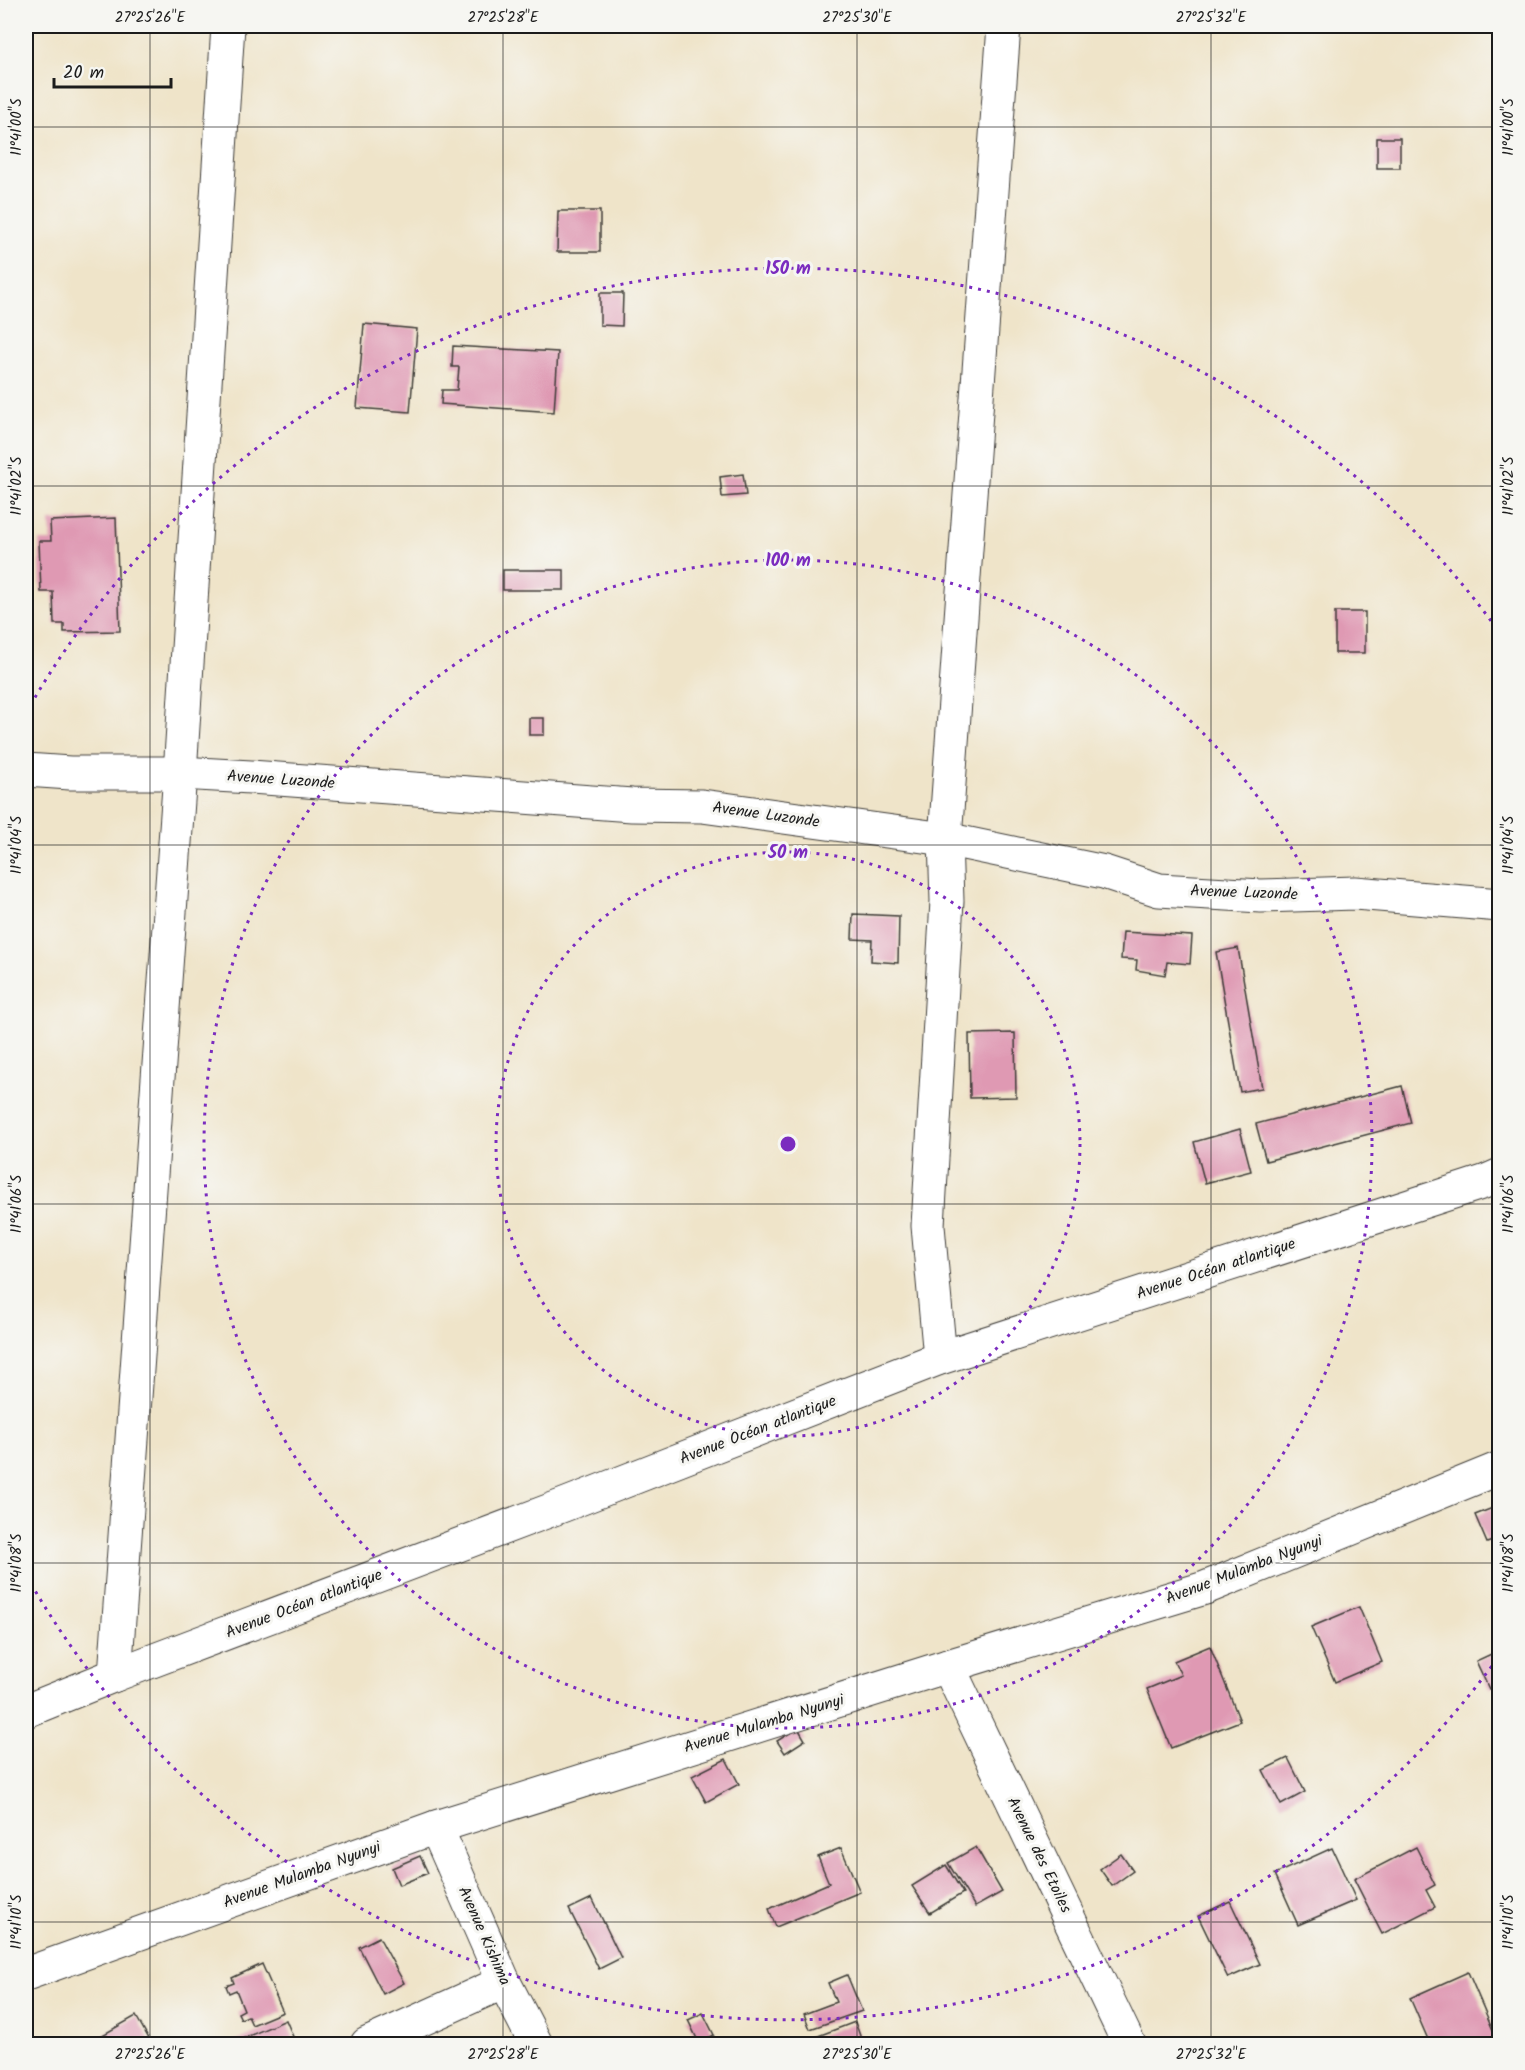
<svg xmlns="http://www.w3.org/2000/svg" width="1525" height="2070" viewBox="0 0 1525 2070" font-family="Kalam,sans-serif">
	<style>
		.building { fill: #df99b3 }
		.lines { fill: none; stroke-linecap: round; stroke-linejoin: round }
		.street-casing { stroke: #3c3a36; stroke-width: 35 }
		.street { stroke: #fff; stroke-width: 33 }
		.ticks { fill: none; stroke: #1c1c1c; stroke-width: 1.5; stroke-opacity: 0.45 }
		.ring { fill: none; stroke: #7b2cbf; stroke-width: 3; stroke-dasharray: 3 6 }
		.labels { text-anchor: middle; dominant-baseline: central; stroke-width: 6; stroke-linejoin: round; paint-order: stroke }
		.street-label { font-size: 16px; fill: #1c1c1c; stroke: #f6f6f2 }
		.centre { fill: #7b2cbf; stroke: #f6f6f2; stroke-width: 3 }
		.ring-label { font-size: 18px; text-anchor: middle; font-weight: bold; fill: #7b2cbf; stroke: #f6f6f2; stroke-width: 6; stroke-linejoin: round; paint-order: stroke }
		.neatline { fill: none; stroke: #1c1c1c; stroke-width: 2 }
		.ticks-label { font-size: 15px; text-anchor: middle; fill: #1c1c1c }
	</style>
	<rect width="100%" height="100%" fill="#f6f6f2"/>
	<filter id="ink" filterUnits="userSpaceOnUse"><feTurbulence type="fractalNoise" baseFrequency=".0167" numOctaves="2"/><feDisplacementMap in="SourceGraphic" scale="12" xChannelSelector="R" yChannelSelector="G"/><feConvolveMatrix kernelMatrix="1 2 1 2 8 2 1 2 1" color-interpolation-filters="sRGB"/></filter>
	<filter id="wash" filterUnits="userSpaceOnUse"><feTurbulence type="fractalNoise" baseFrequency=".008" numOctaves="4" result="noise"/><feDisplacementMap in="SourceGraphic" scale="24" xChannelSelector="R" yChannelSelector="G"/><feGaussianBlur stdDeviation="1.35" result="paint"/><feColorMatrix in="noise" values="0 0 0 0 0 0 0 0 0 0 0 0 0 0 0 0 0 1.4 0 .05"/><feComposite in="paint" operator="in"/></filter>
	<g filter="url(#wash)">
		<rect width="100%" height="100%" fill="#efe4c9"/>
		<g id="blocks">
			<g class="building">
				<rect x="1377" y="138" width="23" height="30"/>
				<polygon points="558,211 600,211 600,252 557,252"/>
				<polygon points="600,293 623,293 622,326 600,325"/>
				<polygon points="364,324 417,329 410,412 357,408"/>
				<polygon points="453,346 558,352 554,412 441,404 442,390 457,390 459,367 452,367"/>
				<polygon points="743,474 746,495 722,497 720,477"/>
				<polygon points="116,518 120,631 64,632 64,624 54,624 53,592 41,592 39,541 51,541 50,521"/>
				<rect x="503" y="570" width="61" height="20"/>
				<rect x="1335" y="612" width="30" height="41"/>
				<rect x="529" y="718" width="15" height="17"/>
				<polygon points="853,914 899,916 898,963 871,961 872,940 852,939"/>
				<polygon points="1123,932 1192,936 1190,964 1167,962 1165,975 1136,970 1137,960 1121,959"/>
				<polygon points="1238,948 1262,1088 1240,1092 1216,952"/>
				<polygon points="1015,1033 1016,1097 970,1098 969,1034"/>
				<polygon points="1402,1086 1411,1123 1266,1161 1256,1124"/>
				<polygon points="1240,1129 1251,1171 1205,1183 1194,1142"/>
				<polygon points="1500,1505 1500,1538 1487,1543 1475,1515"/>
				<polygon points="1359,1607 1382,1662 1335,1682 1311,1627"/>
				<polygon points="1210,1646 1240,1721 1171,1748 1147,1689 1181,1675 1174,1661"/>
				<polygon points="1500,1650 1500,1685 1489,1689 1476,1661"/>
				<polygon points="798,1728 805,1740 785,1753 777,1741"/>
				<polygon points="1288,1758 1305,1792 1281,1805 1263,1770"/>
				<polygon points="726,1759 739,1784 706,1802 692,1776"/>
				<polygon points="976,1847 1002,1892 975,1907 948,1863"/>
				<polygon points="1416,1847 1435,1885 1426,1890 1435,1907 1382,1934 1354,1879"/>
				<polygon points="841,1848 860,1892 776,1927 769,1909 829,1883 818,1857"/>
				<polygon points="1332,1848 1356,1900 1298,1925 1275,1874"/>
				<polygon points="1121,1854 1133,1871 1112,1886 1100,1869"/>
				<polygon points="420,1856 428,1873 399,1885 392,1868"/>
				<polygon points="946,1865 963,1893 930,1913 912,1886"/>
				<polygon points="592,1898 621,1958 599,1969 569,1909"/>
				<polygon points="1230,1901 1260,1964 1228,1978 1198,1916"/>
				<polygon points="379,1937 404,1983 383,1994 359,1947"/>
				<polygon points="262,1964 283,2012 252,2025 248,2016 241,2019 238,2013 244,2010 236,1990 229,1993 226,1986 234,1983 232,1978"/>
				<polygon points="1468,1972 1499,2044 1430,2044 1410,1998"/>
				<polygon points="847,1975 862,2011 810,2029 804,2014 836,2002 828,1983"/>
				<polygon points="703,2013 714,2035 699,2043 688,2020"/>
				<polygon points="136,2016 152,2044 103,2044 99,2037"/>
				<polygon points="286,2020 294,2039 282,2044 230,2044"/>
				<polygon points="855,2022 863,2044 816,2044 813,2038"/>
			</g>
		</g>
	</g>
	<g filter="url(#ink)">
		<use href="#blocks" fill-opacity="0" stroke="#3c3a36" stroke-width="1.5"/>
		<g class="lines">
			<g class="street-casing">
				<g id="street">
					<polyline points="26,770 70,773 180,773 251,777 632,805 702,806 945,839 1104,872 1159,890 1261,896 1355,893 1500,905"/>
					<polyline points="940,1358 928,1226 947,901 945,839 1004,26"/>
					<polyline points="948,1666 1129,2044"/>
					<polyline points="115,1675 180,773 228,26"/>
					<polyline points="26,1711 115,1675 564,1505 940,1358 1484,1182 1500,1175"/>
					<polyline points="436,1827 504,1982 536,2044"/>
					<polyline points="26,1974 436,1827 948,1666 1205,1588 1500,1468"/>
					<polyline points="367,2044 504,1982"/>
				</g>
			</g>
			<use href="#street" class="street"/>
		</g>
	</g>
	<path class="ticks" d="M150 26V2044M503 26V2044M857 26V2044M1211 26V2044M26 127H1500M26 486H1500M26 845H1500M26 1204H1500M26 1563H1500M26 1922H1500"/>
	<g class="ring">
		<circle cx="788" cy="1144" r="292"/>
		<circle cx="788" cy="1144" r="584"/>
		<path d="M1497 1659A876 876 0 0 1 26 1575M26 713A876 876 0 0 1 1497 629"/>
	</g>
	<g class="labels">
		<g class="street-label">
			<text transform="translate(281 780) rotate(4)">Avenue Luzonde</text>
			<text transform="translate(766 815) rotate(8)">Avenue Luzonde</text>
			<text transform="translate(1244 893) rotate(2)">Avenue Luzonde</text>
			<text transform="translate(1216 1269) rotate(-18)">Avenue Océan atlantique</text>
			<text transform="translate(758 1430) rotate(-21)">Avenue Océan atlantique</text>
			<text transform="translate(1244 1570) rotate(-21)">Avenue Mulamba Nyunyi</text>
			<text transform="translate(304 1604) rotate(-21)">Avenue Océan atlantique</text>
			<text transform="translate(764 1724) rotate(-17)">Avenue Mulamba Nyunyi</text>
			<text transform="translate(1039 1855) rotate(64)">Avenue des Etoiles</text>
			<text transform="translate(302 1875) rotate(-20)">Avenue Mulamba Nyunyi</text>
			<text transform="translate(484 1936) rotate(66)">Avenue Kishima</text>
		</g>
	</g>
	<circle cx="788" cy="1144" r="9" class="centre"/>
	<g class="ring-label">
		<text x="788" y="274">150 m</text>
		<text x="788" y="566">100 m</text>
		<text x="788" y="858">50 m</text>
	</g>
	<rect width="1525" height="2070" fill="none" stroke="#f6f6f2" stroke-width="66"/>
	<path d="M54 78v9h117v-9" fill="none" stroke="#1c1c1c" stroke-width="3"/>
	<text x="63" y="78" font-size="18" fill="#1c1c1c" stroke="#f6f6f2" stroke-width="4.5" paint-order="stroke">20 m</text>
	<rect x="33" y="33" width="1459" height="2004" class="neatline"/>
	<g class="ticks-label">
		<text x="150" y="22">27°25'26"E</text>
		<text x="503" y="22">27°25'28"E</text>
		<text x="857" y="22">27°25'30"E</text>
		<text x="1211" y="22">27°25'32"E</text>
		<text transform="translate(16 127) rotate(-90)" y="5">11°41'00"S</text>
		<text transform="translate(1508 127) rotate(-90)" y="5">11°41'00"S</text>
		<text transform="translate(16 486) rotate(-90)" y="5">11°41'02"S</text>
		<text transform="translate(1508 486) rotate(-90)" y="5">11°41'02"S</text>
		<text transform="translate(16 845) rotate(-90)" y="5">11°41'04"S</text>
		<text transform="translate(1508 845) rotate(-90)" y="5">11°41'04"S</text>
		<text transform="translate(16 1204) rotate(-90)" y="5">11°41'06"S</text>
		<text transform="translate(1508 1204) rotate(-90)" y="5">11°41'06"S</text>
		<text transform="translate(16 1563) rotate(-90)" y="5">11°41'08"S</text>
		<text transform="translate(1508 1563) rotate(-90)" y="5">11°41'08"S</text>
		<text transform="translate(16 1922) rotate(-90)" y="5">11°41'10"S</text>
		<text transform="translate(1508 1922) rotate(-90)" y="5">11°41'10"S</text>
		<text x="150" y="2059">27°25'26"E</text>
		<text x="503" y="2059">27°25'28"E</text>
		<text x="857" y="2059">27°25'30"E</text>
		<text x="1211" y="2059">27°25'32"E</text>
	</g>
</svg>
